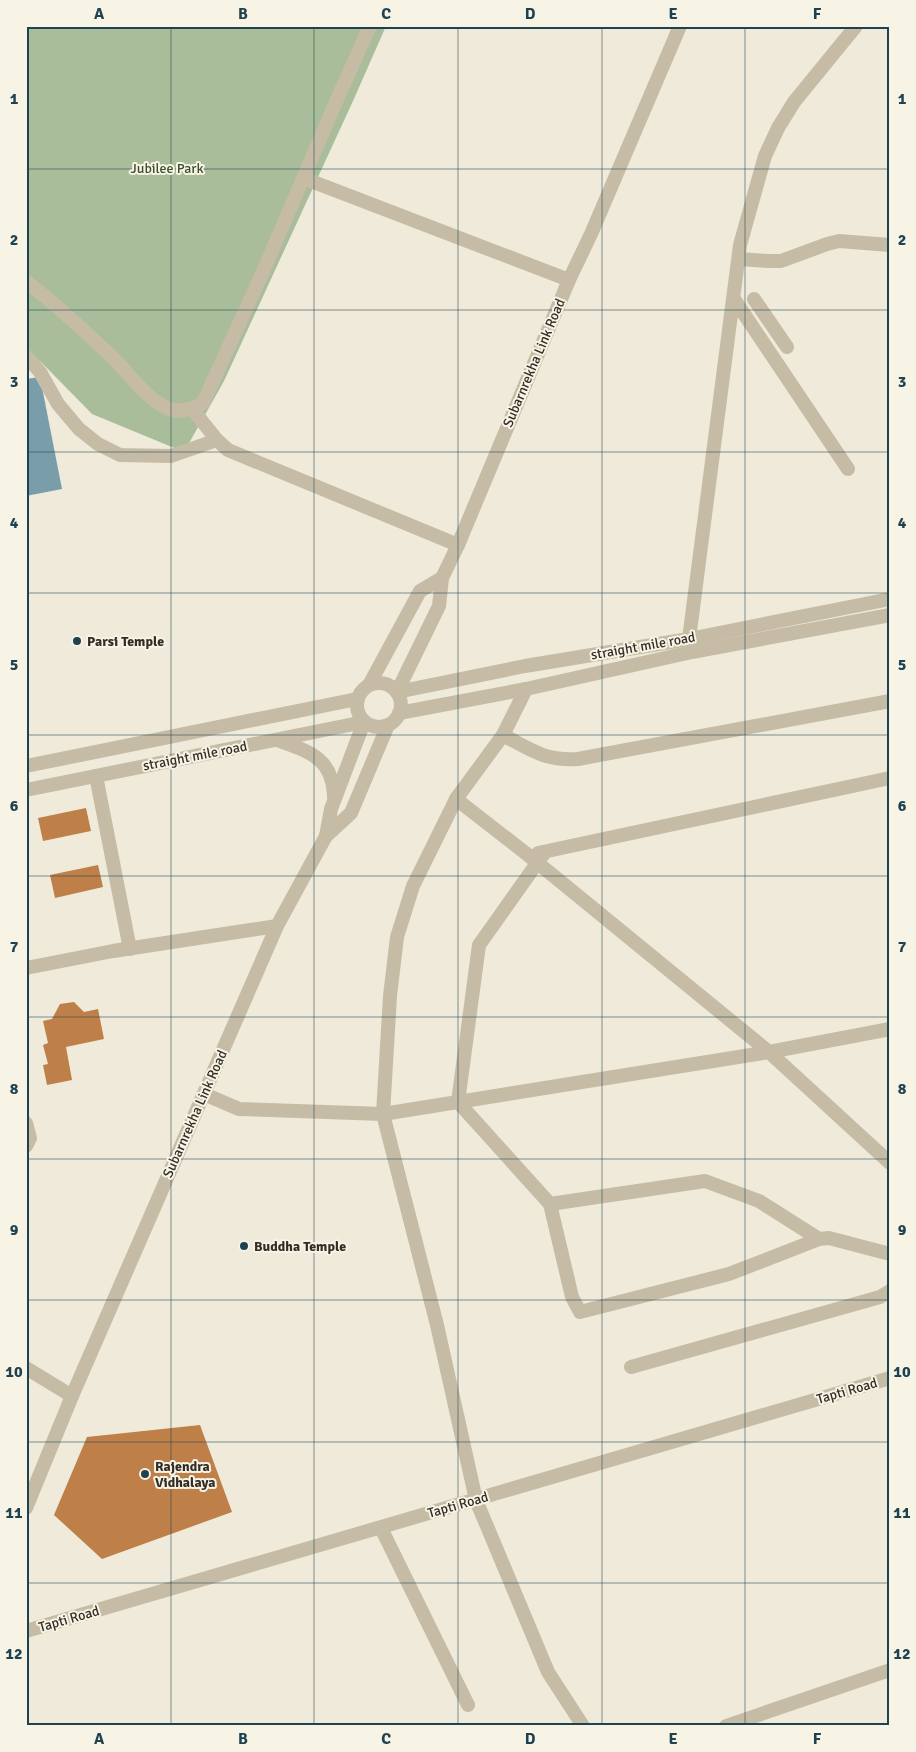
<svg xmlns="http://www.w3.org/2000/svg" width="916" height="1752" viewBox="0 0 916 1752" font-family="Signika,sans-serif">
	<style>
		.green { fill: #a9bd9a }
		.water { fill: #7a9daa }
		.building { fill: #be8048 }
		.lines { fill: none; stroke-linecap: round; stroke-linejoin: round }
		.minor { stroke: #c6bca6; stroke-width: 14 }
		.tertiary { stroke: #c6bca6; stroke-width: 14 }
		.grid { fill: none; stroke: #1f4251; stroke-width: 1; stroke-opacity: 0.55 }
		.poi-dot { fill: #1f4251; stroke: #f7f3e5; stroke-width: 2 }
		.labels { text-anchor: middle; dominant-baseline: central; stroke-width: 4; stroke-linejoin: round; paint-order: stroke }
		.park-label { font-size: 14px; fill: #3a4f2c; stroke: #f7f3e5 }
		.street-label { font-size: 14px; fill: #332d26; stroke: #f7f3e5 }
		.poi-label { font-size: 14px; font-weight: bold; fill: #332d26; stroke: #f7f3e5; text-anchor: start }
		.neatline { fill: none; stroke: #1f4251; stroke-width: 2 }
		.grid-label { font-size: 16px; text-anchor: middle; font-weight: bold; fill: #1f4251 }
	</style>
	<rect width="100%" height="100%" fill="#efead9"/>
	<polygon class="green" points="26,26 386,26 353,101 224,381 184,452 92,414 41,362 26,351"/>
	<polygon class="water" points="40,377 62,489 26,496 26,379"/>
	<g class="building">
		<polygon points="86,808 91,831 43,841 38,818"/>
		<polygon points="98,865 103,887 55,898 50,875"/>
		<polygon points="74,1002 84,1012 98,1009 104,1039 66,1047 72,1080 47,1085 43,1065 48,1064 43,1045 48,1043 43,1021 52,1019 60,1004"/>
		<polygon points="200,1425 232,1512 102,1559 54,1515 87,1437"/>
	</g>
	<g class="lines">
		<g class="minor">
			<polyline points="303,178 569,280"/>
			<polyline points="739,259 768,261 781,261 827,244 839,241 890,245"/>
			<path d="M26 281C56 305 85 331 113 358 130 374 143 395 163 406 177 414 190 411 203 403L262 274 335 104 370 26"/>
			<polyline points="734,299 848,469"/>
			<polyline points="754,299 787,347"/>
			<polyline points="26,356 40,372 58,404 79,429 98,444 120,455 171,456 217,440"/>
			<polyline points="193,410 217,440 228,450 458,545"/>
			<polyline points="689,639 740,245 765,156 778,128 794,102 856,26"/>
			<polyline points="526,689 503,735 456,799 413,886 397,937 390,996 383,1114 437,1325 476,1500 548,1672 583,1726"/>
			<path d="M503 735C531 750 545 761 578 759L890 701"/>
			<polyline points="96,776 130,949"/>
			<polyline points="456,799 528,855 769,1052 890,1163"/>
			<polyline points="545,852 479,945 458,1102 550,1204 572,1297 580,1312 729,1274 819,1239 829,1238 890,1254"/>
			<polyline points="538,853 890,778"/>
			<polyline points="26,968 113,951 277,926"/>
			<polyline points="204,1094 239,1109 383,1114 769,1052 890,1029"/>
			<polyline points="26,1123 30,1138 26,1146"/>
			<polyline points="550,1204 705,1181 759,1201 819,1239"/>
			<polyline points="631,1367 880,1297 890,1291"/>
			<polyline points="26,1368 72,1396"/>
			<polyline points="381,1528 468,1705"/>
			<polyline points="26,1631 890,1378"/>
			<polyline points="726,1726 890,1670"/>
		</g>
		<g class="tertiary">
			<circle cx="379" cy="705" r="22"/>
			<polyline points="369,685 420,591 442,578 458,545 569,280 591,234 680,26"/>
			<polyline points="397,692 525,666 689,639 890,599"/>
			<polyline points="397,692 439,606 442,578"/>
			<polyline points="399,713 526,689 692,652 890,615"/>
			<path d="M277 740C310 752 333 758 334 797"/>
			<polyline points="26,766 357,699"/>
			<polyline points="26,790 364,722"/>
			<polyline points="326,836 351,813 388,725"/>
			<polyline points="26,1508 72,1396 277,926 326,836 331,809 364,722"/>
		</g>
	</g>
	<path class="grid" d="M171 26V1726M314 26V1726M458 26V1726M602 26V1726M745 26V1726M26 169H890M26 310H890M26 452H890M26 593H890M26 735H890M26 876H890M26 1017H890M26 1159H890M26 1300H890M26 1442H890M26 1583H890"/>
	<g class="poi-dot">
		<circle cx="77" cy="641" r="5"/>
		<circle cx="244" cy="1246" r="5"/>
		<circle cx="145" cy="1474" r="5"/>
	</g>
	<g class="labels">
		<g class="park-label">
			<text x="167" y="168">Jubilee Park</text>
		</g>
		<g class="street-label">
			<text transform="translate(534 363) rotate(-67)">Subarnrekha Link Road</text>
			<text transform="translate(643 646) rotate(-10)">straight mile road</text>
			<text transform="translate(195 756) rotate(-11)">straight mile road</text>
			<text transform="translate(195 1114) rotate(-66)">Subarnrekha Link Road</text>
			<text transform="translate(847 1391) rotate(-16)">Tapti Road</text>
			<text transform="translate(458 1505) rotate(-16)">Tapti Road</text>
			<text transform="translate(69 1619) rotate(-16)">Tapti Road</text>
		</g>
		<g class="poi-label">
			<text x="87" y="641">Parsi Temple</text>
			<text x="254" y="1246">Buddha Temple</text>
			<text x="155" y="1466">Rajendra<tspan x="155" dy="16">Vidhalaya</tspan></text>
		</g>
	</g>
	<rect width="916" height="1752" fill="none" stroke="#f7f3e5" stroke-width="55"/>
	<rect x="28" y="28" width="860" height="1696" class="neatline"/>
	<g class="grid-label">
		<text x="99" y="19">A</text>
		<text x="243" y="19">B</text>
		<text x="386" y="19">C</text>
		<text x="530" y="19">D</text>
		<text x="673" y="19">E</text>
		<text x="817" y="19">F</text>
		<text x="14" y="104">1</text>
		<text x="902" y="104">1</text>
		<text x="14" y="245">2</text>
		<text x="902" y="245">2</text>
		<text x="14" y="387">3</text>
		<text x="902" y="387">3</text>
		<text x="14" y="528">4</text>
		<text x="902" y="528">4</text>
		<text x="14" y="670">5</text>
		<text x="902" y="670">5</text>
		<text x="14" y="811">6</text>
		<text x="902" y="811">6</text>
		<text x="14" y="952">7</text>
		<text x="902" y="952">7</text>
		<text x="14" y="1094">8</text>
		<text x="902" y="1094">8</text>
		<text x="14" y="1235">9</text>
		<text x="902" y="1235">9</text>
		<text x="14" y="1377">10</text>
		<text x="902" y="1377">10</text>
		<text x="14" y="1518">11</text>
		<text x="902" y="1518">11</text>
		<text x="14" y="1659">12</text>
		<text x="902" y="1659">12</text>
		<text x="99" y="1744">A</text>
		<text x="243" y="1744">B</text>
		<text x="386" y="1744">C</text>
		<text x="530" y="1744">D</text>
		<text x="673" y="1744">E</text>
		<text x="817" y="1744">F</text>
	</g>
</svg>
